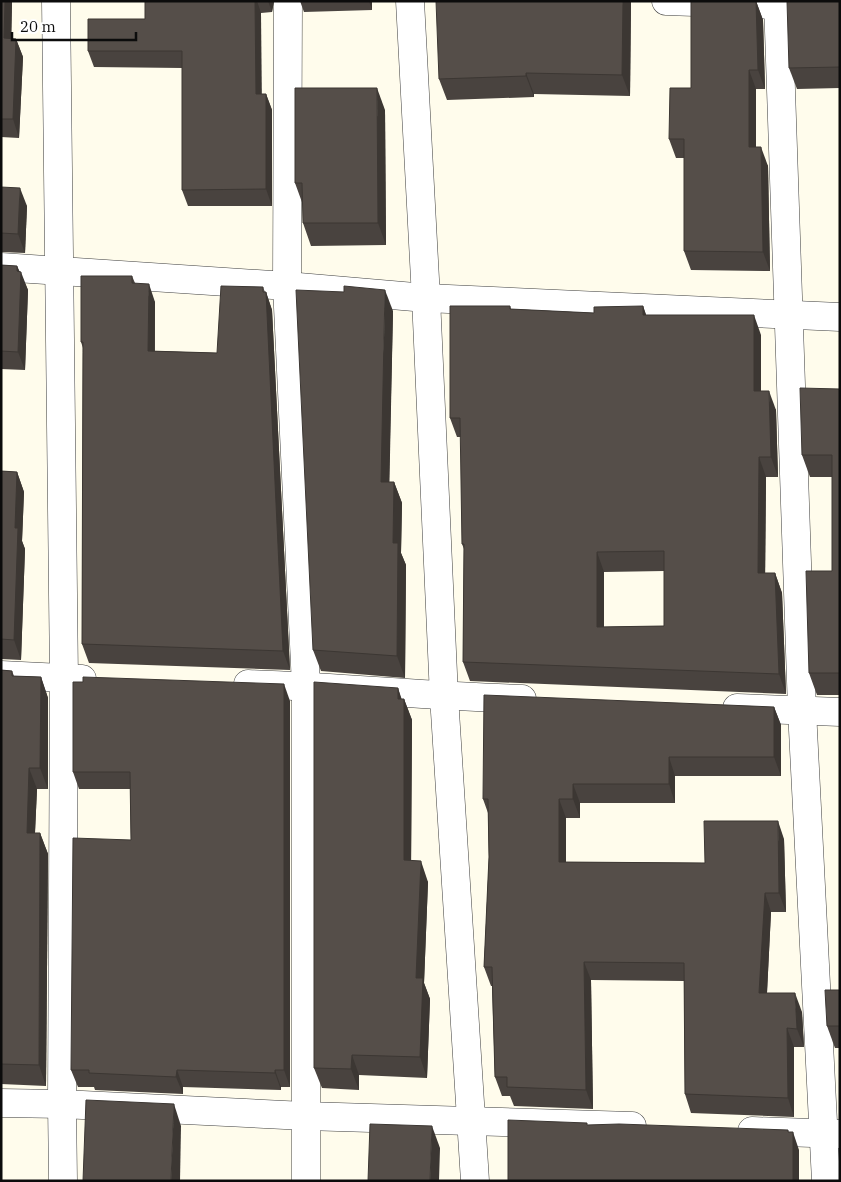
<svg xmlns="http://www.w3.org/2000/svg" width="841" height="1182" viewBox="0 0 841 1182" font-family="'IBM Plex Serif',serif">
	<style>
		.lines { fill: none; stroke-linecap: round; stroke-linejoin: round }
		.minor-casing { stroke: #3f3f3f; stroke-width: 29 }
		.minor { stroke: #fff; stroke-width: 28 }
		.wall { fill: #49433f; fill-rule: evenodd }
		.shaded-wall { fill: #3c3733 }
		.building { fill: #554e49; stroke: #3c3733; fill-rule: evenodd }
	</style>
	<rect width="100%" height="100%" fill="#fffcec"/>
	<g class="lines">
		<g class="minor-casing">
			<g id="minor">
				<polyline points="56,1 64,678 62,1104 63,1181"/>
				<polyline points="288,1 287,286 306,686 306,1181"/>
				<polyline points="410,1 426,298 444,696 475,1181"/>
				<polyline points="666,1 778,5"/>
				<polyline points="778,1 802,710 826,1181"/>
				<polyline points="1,267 287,286 426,298 840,317"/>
				<polyline points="1,675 82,679"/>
				<path d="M248 684C339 687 430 696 522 699"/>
				<polyline points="737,708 840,712"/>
				<polyline points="1,1103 62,1104 305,1116 632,1126"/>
				<polyline points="752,1131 840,1134"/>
			</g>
		</g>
		<use href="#minor" class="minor"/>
	</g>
	<g class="wall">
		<polygon points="1,1 12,1 11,39 16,39 23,57 19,138 1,137"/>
		<polygon points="145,1 274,1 272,12 261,13 261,94 266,94 272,110 272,206 188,206 182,190 182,68 94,67 88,51 145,19"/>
		<polygon points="300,1 372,1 372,10 304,12"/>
		<polygon points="631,1 630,96 534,94 534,97 447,100 439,79"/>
		<polygon points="756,1 763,20 765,89 756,89 756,147 768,166 770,271 691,270 684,251 684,158 676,158 669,139"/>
		<polygon points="840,1 840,88 797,89 789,68"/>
		<polygon points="385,110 386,245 311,246 303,223 303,205 295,183"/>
		<polygon points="1,187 27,206 25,253 1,252"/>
		<polygon points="1,265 17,266 28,290 25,370 1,369"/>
		<polygon points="132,276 135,283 155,302 155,351 217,353 265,292 266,292 272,310 290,670 89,663 82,644 83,348 81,342"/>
		<path d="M510 306 511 309 594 313 643 306 646 315 761 335V391L776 410 778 477H766L765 573H775L782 593 786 694 470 681 463 662 464 549 462 544 461 437H457L450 418ZM664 571V626L604 627V572Z"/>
		<polygon points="393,311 389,482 394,482 402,503 401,553 406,565 405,678 321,671 313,650"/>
		<polygon points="840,389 840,695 817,695 809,673 832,571 832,477 810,477 802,455"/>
		<polygon points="1,471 17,472 24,492 22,541 25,549 21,660 1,659"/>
		<polygon points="1,670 12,671 14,676 41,677 48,698 48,789 37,789 35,833 40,833 48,854 46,1086 1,1084"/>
		<polygon points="398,688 401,699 404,699 412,720 411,861 428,882 424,983 430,999 427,1078 359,1075 359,1090 322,1088 314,1068"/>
		<polygon points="290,701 290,1087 281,1087 281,1090 183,1087 183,1094 95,1090 94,1087 78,1087 71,1070 131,840 130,789 79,789 73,772"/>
		<polygon points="774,707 781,725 781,776 675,776 675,803 580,803 580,818 566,818 566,862 705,863 784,839 786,912 771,912 767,993 802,1012 804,1047 794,1047 794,1117 691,1113 685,1094 684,981 591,980 593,1109 514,1106 510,1096 502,1096 495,1077 492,986 491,986 484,967 489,857 488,813 483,799"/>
		<polygon points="840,990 840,1048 835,1048 827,1026"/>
	</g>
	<g class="shaded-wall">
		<polygon points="5,1 12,1 11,57 4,38"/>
		<polygon points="255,1 257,1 261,13 262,110 256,94"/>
		<polygon points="268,1 274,1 272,12"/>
		<polygon points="369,1 372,1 372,10"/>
		<polygon points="623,1 631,1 630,96 622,75"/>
		<polygon points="756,1 763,20 765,89 758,70"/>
		<polygon points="16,39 23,57 19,138 13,119"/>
		<polygon points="749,70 756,89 756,166 749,147"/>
		<polygon points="526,73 534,94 534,97 526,76"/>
		<polygon points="377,88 385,110 386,245 378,223"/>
		<polygon points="266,94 272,110 272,206 266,189"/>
		<polygon points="761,147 768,166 770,271 763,252"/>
		<polygon points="20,188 27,206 25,253 18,234"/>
		<polygon points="17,266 21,275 21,272 28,290 25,370 18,352"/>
		<polygon points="149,284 155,302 154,369 148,351"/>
		<polygon points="263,287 266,295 266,292 272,310 290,670 283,651"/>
		<polygon points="385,290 393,311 389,503 381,482"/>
		<polygon points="643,306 650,326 643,315"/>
		<polygon points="754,315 761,335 761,410 754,391"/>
		<polygon points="769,391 776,410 778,477 771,457"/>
		<polygon points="759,457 766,477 765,593 758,573"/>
		<polygon points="17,472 24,492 22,541 25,549 21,660 14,640 15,528"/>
		<polygon points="394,482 402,503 401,553 406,565 405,678 397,656 393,543"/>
		<polygon points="597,552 604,572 604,647 597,627"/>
		<polygon points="775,573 782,593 786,694 779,674"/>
		<polygon points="41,677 48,698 48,789 40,768"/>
		<polygon points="284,684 290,701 290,1087 284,1070"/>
		<polygon points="398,688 404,706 404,699 412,720 411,881 404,860"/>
		<polygon points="774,707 781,725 781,776 774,757"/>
		<polygon points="669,757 675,776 675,803 669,784"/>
		<polygon points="29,768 37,789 34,853 27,833"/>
		<polygon points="573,784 580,803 580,818 573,799"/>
		<polygon points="559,799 566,818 566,881 559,862"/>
		<polygon points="778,821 784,839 786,912 779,893"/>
		<polygon points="40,833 48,854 46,1086 39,1065"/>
		<polygon points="421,861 428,882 424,983 430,999 427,1078 420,1057 416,978"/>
		<polygon points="765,893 771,912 766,1012 759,993"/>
		<polygon points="584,962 591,980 593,1109 586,1090"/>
		<polygon points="795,993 802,1012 804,1047 797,1029"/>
		<polygon points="787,1028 794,1047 794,1117 788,1098"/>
		<polygon points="352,1055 359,1075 359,1090 351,1069"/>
		<polygon points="177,1070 183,1087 183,1094 176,1077"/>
		<polygon points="275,1070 281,1087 281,1090 275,1073"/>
		<polygon points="174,1104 181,1126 180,1181 171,1181"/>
		<polygon points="432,1126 440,1148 439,1181 430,1181"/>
		<polygon points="788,1130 793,1144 793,1132 799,1150 799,1181 793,1181"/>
	</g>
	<g class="building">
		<polygon points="1,1 5,1 4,38 16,39 13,119 1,119"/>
		<polygon points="145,1 255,1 256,94 266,94 266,189 182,190 182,51 88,51 88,19 145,19"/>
		<polygon points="436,1 623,1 622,75 526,73 526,76 439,79"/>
		<polygon points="691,1 756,1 758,70 749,70 749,147 761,147 763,252 684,251 684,139 669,139 670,88 691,88"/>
		<polygon points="787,1 840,1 840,67 789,68"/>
		<polygon points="295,88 377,88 378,223 303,223 302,183 295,183"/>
		<polygon points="1,187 20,188 18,234 1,233"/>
		<polygon points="1,265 17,266 17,271 21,272 18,352 1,351"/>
		<polygon points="81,276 132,276 132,283 149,284 148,351 217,353 221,286 263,287 263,292 266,292 283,651 82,644 83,342 81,342"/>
		<polygon points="344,286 385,290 381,482 394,482 393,543 398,543 397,656 313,650 296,290 344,292"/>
		<path d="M450 306H510V309L594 313V307L643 306V315H754V391H769L771 457H759L758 573H775L779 674 463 662 464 544H462L460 418H450ZM664 551V626L597 627V552Z"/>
		<polygon points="800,388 840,389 840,673 809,673 806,571 832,571 832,455 802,455"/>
		<polygon points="1,471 17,472 15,528 18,528 14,640 1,639"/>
		<polygon points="1,670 12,671 12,676 41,677 40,768 29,768 27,833 40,833 39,1065 1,1064"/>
		<polygon points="83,677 284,684 284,1070 275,1070 275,1073 177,1070 176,1077 89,1073 89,1070 71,1070 73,838 131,840 130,772 73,772 73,682 83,682"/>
		<polygon points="314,682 398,688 398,699 404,699 404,860 421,861 416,978 423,978 420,1057 352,1055 351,1069 314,1068"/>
		<polygon points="484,695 774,707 774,757 669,757 669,784 573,784 573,799 559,799 559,862 705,863 704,821 778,821 779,893 765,893 759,993 795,993 797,1029 787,1028 788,1098 685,1094 684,963 584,962 586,1090 507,1087 507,1077 495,1077 492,967 484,967 489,857 488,799 483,799"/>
		<polygon points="825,990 840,990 840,1026 827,1026"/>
		<polygon points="86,1100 174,1104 171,1181 83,1181"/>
		<polygon points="508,1120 587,1123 587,1125 619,1124 788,1130 788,1132 793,1132 793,1181 508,1181"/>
		<polygon points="370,1124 432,1126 430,1181 368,1181"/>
	</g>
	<rect width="841" height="1182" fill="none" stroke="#0c0c0c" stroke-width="5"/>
	<path d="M12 32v8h124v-8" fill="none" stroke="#0c0c0c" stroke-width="2.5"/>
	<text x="20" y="32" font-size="15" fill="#0c0c0c" stroke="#ffffff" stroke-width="4" paint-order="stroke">20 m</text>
</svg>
